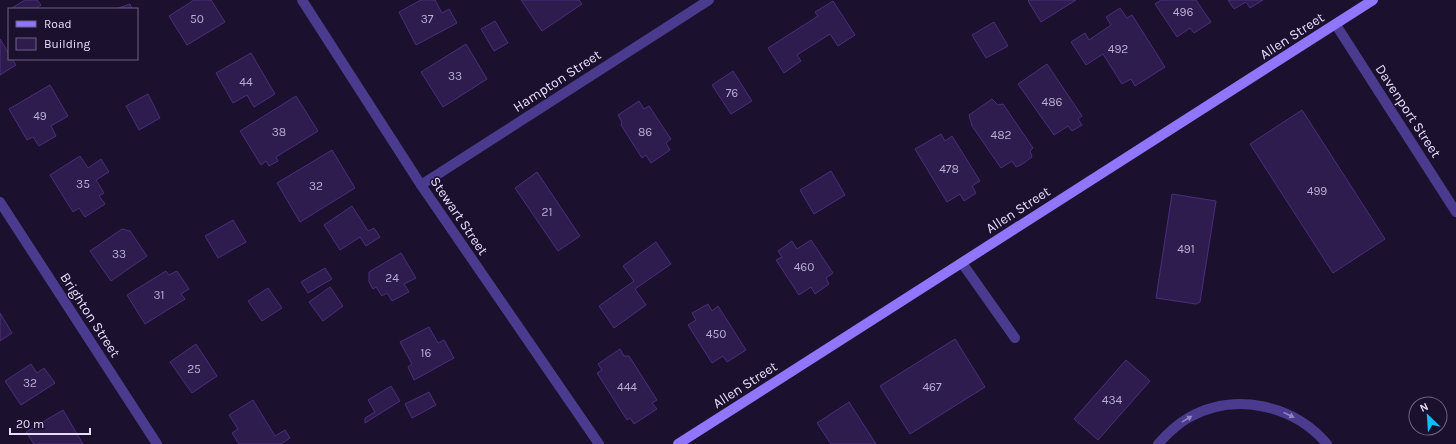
<svg xmlns="http://www.w3.org/2000/svg" width="1456" height="444" viewBox="0 0 1456 444" font-family="Karla,sans-serif">
	<style>
		.building { fill: #2f1c4f; stroke: #4a2e7c }
		.lines { fill: none; stroke-linecap: round; stroke-linejoin: round }
		.lane { stroke: #4b3b8e; stroke-width: 10 }
		.street { stroke: #4b3b8e; stroke-width: 10 }
		.secondary { stroke: #8f75ff; stroke-width: 10 }
		.oneway { fill: #9184c1 }
		.labels { text-anchor: middle; dominant-baseline: central; stroke-width: 3; stroke-linejoin: round; paint-order: stroke }
		.number-label { font-size: 12px; fill: #b9aed3 }
		.street-label { font-size: 14px; fill: #e7deff; stroke: #1b112e }
	</style>
	<rect width="100%" height="100%" fill="#1b112e"/>
	<g class="building">
		<polygon points="25,0 37,0 41,5 35,9 13,9 12,8"/>
		<polygon points="194,0 211,0 225,22 187,45 169,16"/>
		<polygon points="421,0 435,0 442,13 449,9 457,23 416,45 399,12"/>
		<polygon points="521,0 579,0 582,4 542,31"/>
		<polygon points="1029,0 1076,0 1041,22 1028,1"/>
		<polygon points="1161,0 1196,0 1211,22 1194,33 1190,28 1177,37 1155,4"/>
		<polygon points="1228,0 1263,0 1250,8 1246,2 1234,9"/>
		<polygon points="833,1 855,35 838,46 830,34 797,55 801,61 784,73 768,48 818,16 815,12"/>
		<polygon points="130,4 132,9 116,9"/>
		<polygon points="1120,8 1127,18 1132,15 1165,67 1135,86 1131,79 1122,84 1103,54 1086,65 1071,42 1085,33 1089,40 1111,25 1106,17"/>
		<polygon points="495,21 508,43 494,51 481,29"/>
		<polygon points="994,22 1008,46 986,58 972,35"/>
		<polygon points="0,39 9,54 9,59 12,59 16,65 0,75"/>
		<polygon points="466,44 487,79 443,107 421,72"/>
		<polygon points="251,53 275,94 254,107 247,95 233,103 216,73"/>
		<polygon points="1047,64 1082,116 1078,119 1082,125 1072,131 1068,126 1054,135 1018,84"/>
		<polygon points="733,71 752,101 731,114 712,85"/>
		<polygon points="50,85 68,116 51,126 56,136 39,146 33,137 27,140 9,109"/>
		<polygon points="148,94 160,118 139,130 126,106"/>
		<polygon points="296,96 318,131 276,157 278,161 269,166 266,161 261,165 240,131"/>
		<polygon points="992,99 998,105 1003,104 1033,148 1030,151 1032,157 1021,165 1016,167 1012,161 1001,168 972,126 969,115"/>
		<polygon points="639,101 644,109 649,106 671,139 666,143 670,150 651,163 646,155 642,158 621,125 622,122 618,115"/>
		<polygon points="1302,110 1385,239 1333,273 1250,144"/>
		<polygon points="941,134 945,141 952,136 980,181 972,186 976,193 964,201 960,194 947,202 915,149"/>
		<polygon points="332,150 355,188 300,222 277,183"/>
		<polygon points="80,156 88,168 101,159 109,172 96,180 104,193 99,196 105,204 85,217 79,208 73,212 50,175"/>
		<polygon points="831,171 845,195 814,214 800,190"/>
		<polygon points="537,172 580,236 558,251 515,188"/>
		<polygon points="1172,194 1216,201 1200,302 1196,304 1156,298"/>
		<polygon points="352,206 368,231 374,228 380,237 366,246 360,237 340,250 324,225"/>
		<polygon points="233,220 246,242 218,258 205,236"/>
		<polygon points="122,229 130,231 147,256 111,281 90,251"/>
		<polygon points="811,240 833,273 826,278 829,284 815,294 811,287 799,295 776,260 782,257 778,251 792,241 797,249"/>
		<polygon points="656,242 671,264 635,289 646,305 614,328 599,306 634,281 623,266"/>
		<polygon points="401,253 416,278 404,284 409,292 392,301 387,293 382,296 376,287 373,289 369,282 369,272"/>
		<polygon points="325,268 332,279 308,293 301,282"/>
		<polygon points="166,271 169,275 177,271 189,289 181,294 185,299 145,324 127,295"/>
		<polygon points="330,287 343,306 323,321 309,302"/>
		<polygon points="268,288 282,308 262,321 248,301"/>
		<polygon points="708,304 712,311 718,306 746,350 727,362 723,356 712,363 688,325 696,320 692,313"/>
		<polygon points="0,313 12,333 0,341"/>
		<polygon points="429,327 438,343 444,340 454,358 414,380 408,367 412,364 400,342"/>
		<polygon points="955,339 985,387 910,434 880,386"/>
		<polygon points="196,344 217,376 192,393 170,362"/>
		<polygon points="620,349 624,356 629,356 657,400 652,403 657,409 634,424 630,418 627,420 597,373 602,370 598,364"/>
		<polygon points="1126,360 1150,381 1098,440 1074,419"/>
		<polygon points="31,364 37,373 44,368 55,383 21,405 5,381"/>
		<polygon points="391,386 400,401 365,423 365,418 375,412 368,400"/>
		<polygon points="429,392 436,405 412,418 405,404"/>
		<polygon points="1432,397 1436,404 1420,404"/>
		<polygon points="253,400 275,436 285,430 290,438 281,444 239,444 232,433 238,429 229,415"/>
		<polygon points="849,402 876,444 831,444 817,423"/>
		<polygon points="63,410 83,444 34,444 26,432"/>
		<polygon points="1440,411 1447,421 1440,426"/>
		<polygon points="1424,428 1436,428 1427,434"/>
	</g>
	<g class="lines">
		<polyline class="lane" points="962,263 1015,338"/>
		<g class="street">
			<polyline points="302,0 421,185 599,444"/>
			<polyline points="1336,25 1456,212"/>
			<polyline points="421,185 709,0"/>
			<polyline points="0,202 157,444"/>
			<path d="M1158 444C1167 434 1176 425 1188 418 1234 392 1293 404 1327 444"/>
		</g>
		<polyline class="secondary" points="678,444 1373,0"/>
	</g>
	<defs><path id="oneway-solid" d="M-6-.8H1V-3.2L6.5 0L1 3.2V.8H-6Z"/></defs>
	<g class="oneway">
		<use href="#oneway-solid" transform="translate(1289 415) rotate(26)"/>
		<use href="#oneway-solid" transform="translate(1187 419) rotate(-31)"/>
	</g>
	<g class="labels">
		<g class="number-label">
			<text x="1183" y="12">496</text>
			<text x="197" y="19">50</text>
			<text x="427" y="19">37</text>
			<text x="1118" y="49">492</text>
			<text x="455" y="76">33</text>
			<text x="246" y="82">44</text>
			<text x="732" y="93">76</text>
			<text x="1052" y="102">486</text>
			<text x="40" y="116">49</text>
			<text x="279" y="132">38</text>
			<text x="645" y="132">86</text>
			<text x="1001" y="135">482</text>
			<text x="949" y="169">478</text>
			<text x="83" y="184">35</text>
			<text x="316" y="186">32</text>
			<text x="1317" y="191">499</text>
			<text x="547" y="212">21</text>
			<text x="1186" y="249">491</text>
			<text x="119" y="254">33</text>
			<text x="804" y="267">460</text>
			<text x="392" y="278">24</text>
			<text x="159" y="295">31</text>
			<text x="716" y="334">450</text>
			<text x="426" y="353">16</text>
			<text x="194" y="369">25</text>
			<text x="30" y="383">32</text>
			<text x="627" y="387">444</text>
			<text x="932" y="387">467</text>
			<text x="1112" y="400">434</text>
		</g>
		<g class="street-label">
			<text transform="translate(1292 36) rotate(-33)">Allen Street</text>
			<text transform="translate(557 81) rotate(-33)">Hampton Street</text>
			<text transform="translate(1408 111) rotate(57)">Davenport Street</text>
			<text transform="translate(1018 210) rotate(-33)">Allen Street</text>
			<text transform="translate(459 216) rotate(56)">Stewart Street</text>
			<text transform="translate(90 315) rotate(57)">Brighton Street</text>
			<text transform="translate(745 385) rotate(-33)">Allen Street</text>
		</g>
	</g>
	<rect x="8" y="8" width="130" height="52" fill="#1b112e" stroke="#6d6382"/>
	<rect x="16" y="21" width="20" height="6" fill="#8f75ff" stroke="#6d6382"/>
	<text x="44" y="28" font-size="12" fill="#e7deff">Road</text>
	<rect x="16" y="38" width="20" height="12" fill="#2f1c4f" stroke="#6d6382"/>
	<text x="44" y="48" font-size="12" fill="#e7deff">Building</text>
	<g transform="translate(1428 416) rotate(335)"><circle r="19" fill="#1b112e" stroke="#6d6382"/>
	<path d="M0-3L7 15L0 10L-7 15Z" fill="#0abfff"/>
	<text y="-6" font-size="11" font-weight="bold" text-anchor="middle" fill="#e7deff">N</text>
	</g>
	<path d="M10 428v6h80v-6" fill="none" stroke="#e7deff" stroke-width="2"/>
	<text x="16" y="428" font-size="12" fill="#e7deff" stroke="#1b112e" stroke-width="3" paint-order="stroke">20 m</text>
</svg>
